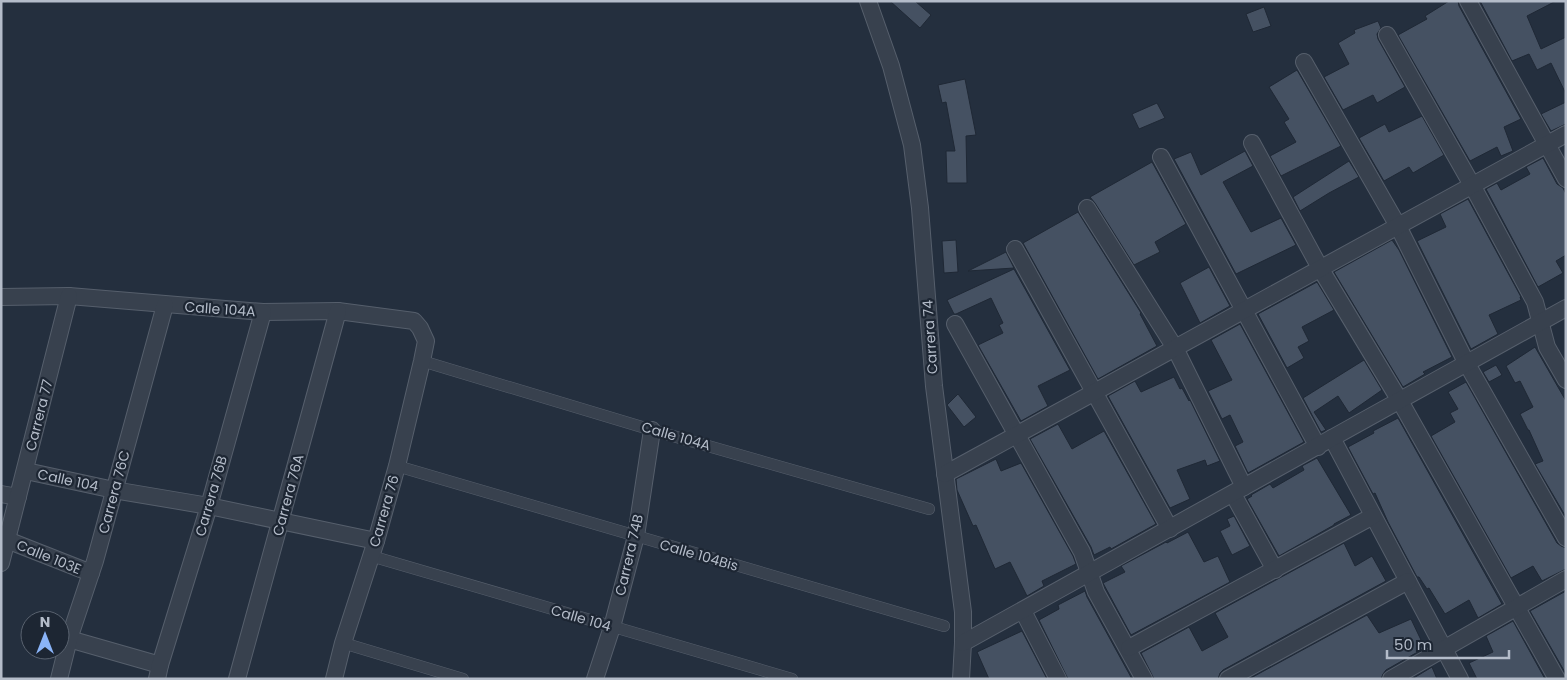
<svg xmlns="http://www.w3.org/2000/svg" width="1567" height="680" viewBox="0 0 1567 680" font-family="Poppins,sans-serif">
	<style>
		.building { fill: #455162; stroke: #1f2835 }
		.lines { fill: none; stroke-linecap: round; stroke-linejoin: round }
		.pedestrian-casing { stroke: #565f6c; stroke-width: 12 }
		.minor-casing { stroke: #565f6c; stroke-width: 18 }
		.pedestrian { stroke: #38414e; stroke-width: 11 }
		.minor { stroke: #38414e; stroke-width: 16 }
		.labels { text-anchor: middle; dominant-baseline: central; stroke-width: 4.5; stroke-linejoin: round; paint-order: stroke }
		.street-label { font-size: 14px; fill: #b4bcc9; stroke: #1d2633 }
	</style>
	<rect width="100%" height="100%" fill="#242f3e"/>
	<g class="building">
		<polygon points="890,1 915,1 931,15 920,28"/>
		<polygon points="1449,1 1458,1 1459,6 1521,119 1504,127 1513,151 1501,156 1497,147 1470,161 1398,35 1427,19 1425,16"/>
		<polygon points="1480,1 1556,1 1527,16 1541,49 1566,37 1566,94 1551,63 1537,70 1529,54 1512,61"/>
		<polygon points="1264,7 1271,26 1253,32 1246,14"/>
		<polygon points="1378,21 1381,28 1377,34 1378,39 1405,87 1377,103 1373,95 1343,110 1324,77 1349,64 1338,43 1355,33 1354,30"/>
		<polygon points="1297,70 1341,146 1281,176 1270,156 1296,142 1284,122 1289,119 1269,87"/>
		<polygon points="965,79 976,135 966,136 967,183 947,183 946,151 955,151 946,102 942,103 938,85"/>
		<polygon points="1566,102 1566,124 1551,131 1541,114"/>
		<polygon points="1157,103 1165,118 1139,129 1132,114"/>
		<polygon points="1422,116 1444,155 1413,173 1409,167 1384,181 1359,138 1385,124 1389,132"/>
		<polygon points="1245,151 1253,166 1223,182 1251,232 1281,218 1296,245 1236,274 1174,159 1191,152 1201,175"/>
		<polygon points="1543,158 1557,184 1563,188 1566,194 1566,255 1556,261 1563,273 1538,287 1486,189 1497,183 1501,190 1530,174 1526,167"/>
		<polygon points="1349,161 1359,177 1329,193 1300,211 1293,197"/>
		<polygon points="1152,162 1186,224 1155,242 1160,252 1134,265 1095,203 1090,197"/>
		<polygon points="1468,199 1521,297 1520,297 1521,300 1489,315 1498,334 1471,349 1417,241 1446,227 1440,214"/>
		<polygon points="1078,212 1141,313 1140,314 1157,346 1098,379 1023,243"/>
		<polygon points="956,240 958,272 944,273 942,241"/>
		<polygon points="1392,240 1399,250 1452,357 1423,372 1425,374 1403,387 1334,272"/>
		<polygon points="1006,252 1014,268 968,271"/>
		<polygon points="1209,267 1230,306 1200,323 1180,283"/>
		<polygon points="1014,269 1070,370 1038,386 1048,406 1021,421 978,345 1003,333 999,325 1003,323 991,298 956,314 954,314 947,300"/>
		<polygon points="1317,282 1334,310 1302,327 1309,341 1298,347 1304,358 1287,368 1258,314"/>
		<polygon points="1240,324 1304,442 1248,473 1235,446 1243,442 1230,415 1222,419 1208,391 1232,380 1211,340"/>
		<polygon points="1535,347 1566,401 1566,517 1535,464 1543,461 1529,430 1528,430 1520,414 1533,407 1520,381 1515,383 1506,366"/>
		<polygon points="1364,360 1382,390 1349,413 1338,396 1314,412 1326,430 1321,432 1303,398"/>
		<polygon points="1496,365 1502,375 1489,382 1483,372"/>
		<polygon points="1174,377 1180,389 1182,388 1189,401 1190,400 1220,461 1207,466 1205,460 1177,470 1190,499 1170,508 1108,396 1135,381 1141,392"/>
		<polygon points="1466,382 1557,543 1561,546 1566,548 1566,569 1542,581 1533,566 1511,578 1431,436 1455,422 1450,413 1458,409 1448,392"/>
		<polygon points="958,394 976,417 964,427 947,405"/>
		<polygon points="1398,418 1502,604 1478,618 1469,600 1445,614 1429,588 1427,589 1419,577 1417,577 1388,522 1375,493 1373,494 1348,447 1374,433 1373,431"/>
		<polygon points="1058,424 1072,449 1104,431 1156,524 1111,549 1110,547 1094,555 1091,547 1030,439"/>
		<polygon points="1317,458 1351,515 1334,524 1334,525 1279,556 1247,499 1252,496 1251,495 1270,484 1273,488 1304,470 1302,466"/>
		<polygon points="996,459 1001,471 1021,463 1073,556 1076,564 1042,581 1044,586 1027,596 1010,562 995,569 976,525 973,526 957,490 956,479"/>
		<polygon points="1234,516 1250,546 1232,555 1220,531 1230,526 1227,519"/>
		<polygon points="1188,532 1204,562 1218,556 1230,582 1131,635 1103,583 1125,572 1121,566 1166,542 1167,543"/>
		<polygon points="1344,543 1355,566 1372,556 1386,581 1223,670 1220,673 1218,679 1154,679 1141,653 1189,627 1202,651 1228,637 1215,613"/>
		<polygon points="1085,591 1087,597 1132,679 1068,679 1039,620 1059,609 1058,605"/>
		<polygon points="1566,591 1566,674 1530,611"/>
		<polygon points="1367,615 1379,633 1411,619 1421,640 1418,641 1423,649 1386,670 1383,674 1381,679 1249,679"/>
		<polygon points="1513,621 1545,679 1477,679 1469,663 1493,652 1486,636"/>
		<polygon points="1022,631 1047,679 989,679 977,652"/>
		<polygon points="1432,667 1437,679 1412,679"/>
	</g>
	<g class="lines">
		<g class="pedestrian-casing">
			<g id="pedestrian">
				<polyline points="422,361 652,430 929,509"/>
				<polyline points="397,466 944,626"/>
				<polyline points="371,556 792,679"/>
				<polyline points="343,643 463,679"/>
			</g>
		</g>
		<g class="minor-casing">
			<g id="minor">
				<polyline points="868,1 891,66 912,145 920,208 934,386 963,612 963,643 961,679"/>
				<polyline points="1468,1 1566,179"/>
				<polyline points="1387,35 1472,185 1535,302 1547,347 1566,380"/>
				<polyline points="1304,62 1398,226 1467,364 1566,538"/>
				<polyline points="1252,143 1320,268 1400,401 1557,679"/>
				<polyline points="1161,157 1318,447"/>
				<polyline points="1087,208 1175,348 1244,487"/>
				<polyline points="1015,249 1170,529"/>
				<polyline points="1,297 69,296 263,312 338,311 414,321 420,328 426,341 422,361 397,466 376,541 343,643 334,679"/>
				<polyline points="955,324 1082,552 1096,592 1144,679"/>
				<polyline points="1332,438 1460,679"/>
				<polyline points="26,471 114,490 209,506 376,541"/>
				<polyline points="945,474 1566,134"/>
				<polyline points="1,494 18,497"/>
				<polyline points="1233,494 1275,570"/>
				<polyline points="7,540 91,573"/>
				<polyline points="1,563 69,296"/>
				<polyline points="1023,611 1058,679"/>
				<polyline points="69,639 160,665"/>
				<polyline points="963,643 1566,308"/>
				<polyline points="1129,648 1373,516"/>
				<polyline points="59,679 69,639 95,561 165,305"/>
				<polyline points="157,679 160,665 209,506 263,312"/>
				<polyline points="237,679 338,311"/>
				<polyline points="595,679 612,627 636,536 652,430"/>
				<polyline points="1228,679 1408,581"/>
				<polyline points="1391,679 1566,579"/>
			</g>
		</g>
		<use href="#pedestrian" class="pedestrian"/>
		<use href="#minor" class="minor"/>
	</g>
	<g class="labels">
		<g class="street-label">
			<text transform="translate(220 309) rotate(4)">Calle 104A</text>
			<text transform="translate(930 337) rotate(-94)">Carrera 74</text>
			<text transform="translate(39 415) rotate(-76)">Carrera 77</text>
			<text transform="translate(676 436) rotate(16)">Calle 104A</text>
			<text transform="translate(68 480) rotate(12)">Calle 104</text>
			<text transform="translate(114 492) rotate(-75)">Carrera 76C</text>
			<text transform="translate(288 495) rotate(-75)">Carrera 76A</text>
			<text transform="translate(211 496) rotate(-74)">Carrera 76B</text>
			<text transform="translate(384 511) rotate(-74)">Carrera 76</text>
			<text transform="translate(629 555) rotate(-77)">Carrera 74B</text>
			<text transform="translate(699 555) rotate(16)">Calle 104Bis</text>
			<text transform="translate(49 557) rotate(22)">Calle 103E</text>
			<text transform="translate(581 618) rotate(16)">Calle 104</text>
		</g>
	</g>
	<rect width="1567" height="680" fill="none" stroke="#b4bcc9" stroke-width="5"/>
	<g transform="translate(45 635)"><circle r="24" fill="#1d2633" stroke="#59626f"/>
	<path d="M0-4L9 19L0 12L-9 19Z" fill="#8ab4f8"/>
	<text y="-8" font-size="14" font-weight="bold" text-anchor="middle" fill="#b4bcc9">N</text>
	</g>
	<path d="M1387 650v8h122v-8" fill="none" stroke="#b4bcc9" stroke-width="2.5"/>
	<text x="1394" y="650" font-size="15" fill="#b4bcc9" stroke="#1d2633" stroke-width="4" paint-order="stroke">50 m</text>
</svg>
